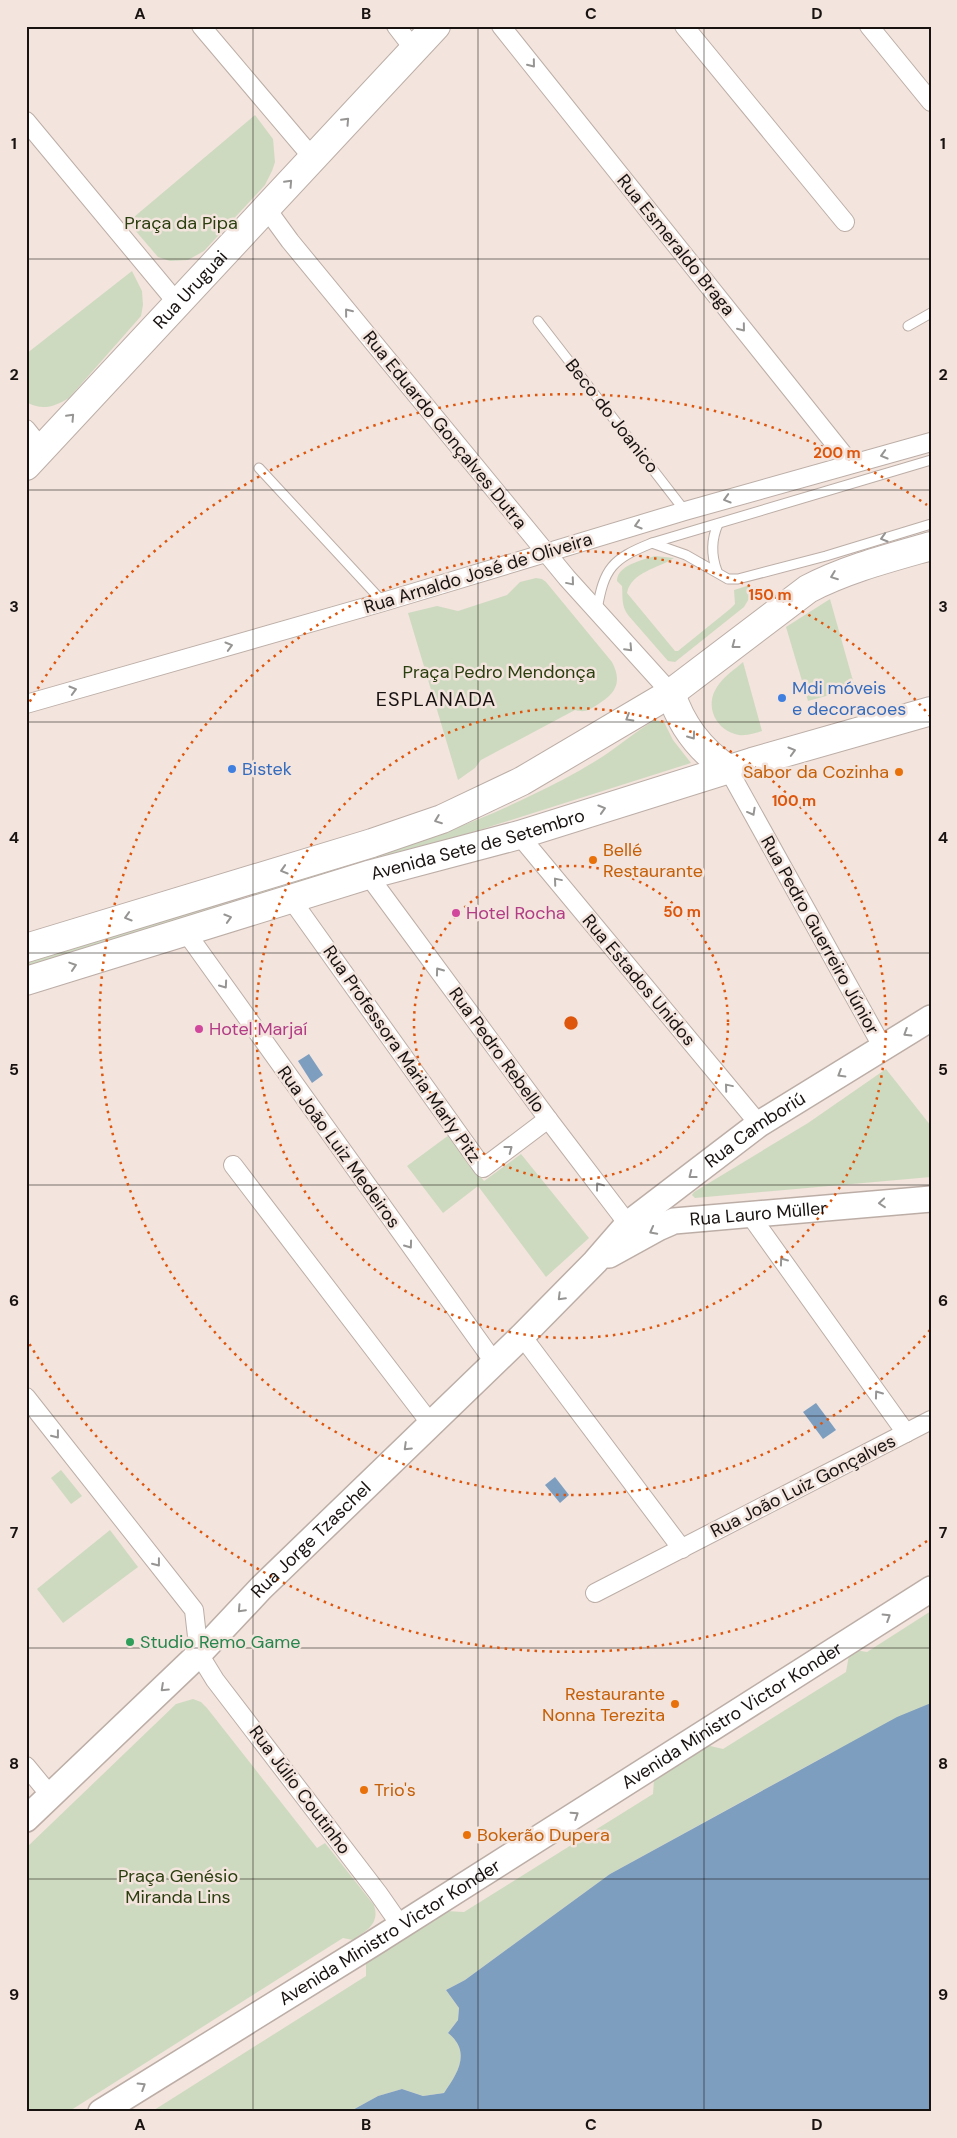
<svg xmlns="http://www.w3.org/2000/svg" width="957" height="2138" viewBox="0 0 957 2138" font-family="'DM Sans',sans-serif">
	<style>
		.green { fill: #cedac0 }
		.water { fill: #7e9ec0 }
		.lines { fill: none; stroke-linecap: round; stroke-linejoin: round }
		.lane-casing { stroke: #bcaea7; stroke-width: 11 }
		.street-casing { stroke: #bcaea7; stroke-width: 20 }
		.secondary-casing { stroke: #bcaea7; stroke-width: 28 }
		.primary-casing { stroke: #bcaea7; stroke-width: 30 }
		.lane { stroke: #fff; stroke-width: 9 }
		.street { stroke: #fff; stroke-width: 18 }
		.secondary { stroke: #fff; stroke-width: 25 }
		.primary { stroke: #fff; stroke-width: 28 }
		.oneway { stroke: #979594 }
		.grid { fill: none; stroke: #181311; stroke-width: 1; stroke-opacity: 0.55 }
		.ring { fill: none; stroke: #de560c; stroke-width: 2.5; stroke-dasharray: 2.5 5 }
		.shop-dot { fill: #3f7fe0; stroke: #f3e4dd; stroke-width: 2 }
		.food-dot { fill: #e8710a; stroke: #f3e4dd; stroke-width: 2 }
		.hotel-dot { fill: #d1479c; stroke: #f3e4dd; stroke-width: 2 }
		.leisure-dot { fill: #2e9e5b; stroke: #f3e4dd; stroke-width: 2 }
		.labels { text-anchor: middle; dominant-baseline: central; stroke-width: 5; stroke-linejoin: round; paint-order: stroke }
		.park-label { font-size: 18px; fill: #2b3e0f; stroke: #f3e4dd }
		.street-label { font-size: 18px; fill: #181311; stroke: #f3e4dd }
		.shop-label { font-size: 18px; fill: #366cbe; stroke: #f3e4dd; text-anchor: start }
		.food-label { font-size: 18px; fill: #c56008; stroke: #f3e4dd; text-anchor: start }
		.hotel-label { font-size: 18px; fill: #b23c85; stroke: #f3e4dd; text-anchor: start }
		.leisure-label { font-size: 18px; fill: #27864d; stroke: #f3e4dd; text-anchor: start }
		.quarter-label { font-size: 20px; letter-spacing: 1px; fill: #181311; stroke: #f3e4dd }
		.centre { fill: #de560c; stroke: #f3e4dd; stroke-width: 2.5 }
		.ring-label { font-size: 15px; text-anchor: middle; font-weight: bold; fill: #de560c; stroke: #f3e4dd; stroke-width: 5; stroke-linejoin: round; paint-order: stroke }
		.neatline { fill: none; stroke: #181311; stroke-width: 2 }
		.grid-label { font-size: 16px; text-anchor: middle; font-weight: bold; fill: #181311 }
	</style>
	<rect width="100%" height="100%" fill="#f3e4dd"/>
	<g class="green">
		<polygon points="255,115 273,139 275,162 272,171 265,185 204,251 188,260 170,261 158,257 128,222"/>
		<path d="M132 271 142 291 143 305 141 316 69 398C54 407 42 411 26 402V354Z"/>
		<path d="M655 556 674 558C659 568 631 572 627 593L675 651H678L730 609 735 604 734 590 750 585V597L744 607 675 662 668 661 628 615C621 605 623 598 622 586L617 581C617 565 643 560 655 556Z"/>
		<path d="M536 578 542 579 546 582 612 662C623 683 615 694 597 705 589 710 585 713 575 710L481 760 475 768 458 780 408 613 437 606 458 611 507 595 520 582Z"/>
		<polygon points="830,599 855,688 808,701 786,627"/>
		<path d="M743 662 762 731C755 733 747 736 739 735 716 731 704 706 717 687 723 677 734 670 743 662Z"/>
		<path d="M655 720 664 722 673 740 691 763 407 853 254 898 253 893C347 865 443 839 532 795 555 784 580 771 602 757 620 745 636 731 655 720Z"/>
		<polygon points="241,897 243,902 26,967 26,961"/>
		<polygon points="886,1069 931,1126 931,1177 695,1198 692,1195 694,1192 808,1123"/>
		<polygon points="449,1135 484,1181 521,1154 589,1238 546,1277 478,1186 443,1213 407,1166"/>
		<polygon points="61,1470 82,1496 71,1504 51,1478"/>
		<polygon points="110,1530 138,1567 63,1623 37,1589"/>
		<path d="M931 1611V1703L829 1754 610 1874 465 1980 446 1990 459 2008 458 2020 448 2033C472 2052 457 2074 444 2093L423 2096 402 2089 378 2096 349 2112H151L366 1976V1960L445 1911 464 1912 653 1794 654 1779 706 1745 723 1749 846 1672 849 1655 855 1650 867 1652Z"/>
		<path d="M193 1699 201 1702 207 1708 317 1848 325 1843 374 1905C380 1924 367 1930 353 1940L343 1938 68 2112H26V1848L176 1704Z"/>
	</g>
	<g class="water">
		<polygon points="309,1054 323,1075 312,1083 298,1061"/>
		<polygon points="816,1403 836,1430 823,1439 803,1412"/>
		<polygon points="555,1477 569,1495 560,1503 545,1485"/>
		<path d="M931 1703V2112H349L378 2096 402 2089 423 2096 444 2093C457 2074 472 2052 448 2033L458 2020 459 2008 446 1990 465 1980 610 1874 897 1717Z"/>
	</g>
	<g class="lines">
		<g class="lane-casing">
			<g id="lane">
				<polyline points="538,321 685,511"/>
				<polyline points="908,326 931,313"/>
				<polyline points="259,468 383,602"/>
				<polyline points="652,543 686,555 728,579 738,579 826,556 931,524"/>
				<path d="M717 571C711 555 711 540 718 524"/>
				<path d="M597 610C604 568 612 559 652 543L931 460"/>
			</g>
		</g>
		<g class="street-casing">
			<g id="street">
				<polyline points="201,26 312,157"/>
				<polyline points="396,26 413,48"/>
				<polyline points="501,26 851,464"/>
				<polyline points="684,26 845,222"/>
				<polyline points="869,26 931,102"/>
				<polyline points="26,121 178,304"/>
				<polyline points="266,208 290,241 567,578 671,693"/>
				<polyline points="26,429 42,449"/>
				<polyline points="26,704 383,602 685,511 931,442"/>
				<polyline points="728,769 883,1048"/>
				<polyline points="519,835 759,1124"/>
				<polyline points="368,875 548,1119 628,1224"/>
				<polyline points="291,899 483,1168 548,1119"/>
				<polyline points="185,931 494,1362"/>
				<polyline points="233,1165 431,1424"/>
				<polyline points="750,1215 906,1433"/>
				<polyline points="522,1336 682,1549"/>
				<polyline points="26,1397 194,1610 199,1654 215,1680 378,1893 401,1926"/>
				<polyline points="595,1593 931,1420"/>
				<polyline points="26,1766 50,1795"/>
			</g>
		</g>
		<g class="secondary-casing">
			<g id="secondary">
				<path id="s1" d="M609 1255 658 1228 674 1221 931 1199"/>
				<path id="s2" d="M26 1819 199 1654 261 1588 522 1336 595 1262 628 1224 759 1124 931 1018"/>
				<path id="s3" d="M101 2112 372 1944 931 1589"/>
			</g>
		</g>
		<g class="primary-casing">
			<g id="primary">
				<path id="s4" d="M26 466 436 26"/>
				<path d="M671 693C681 725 700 750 728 769"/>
				<path d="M26 948 372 843 442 819 522 781 671 693 808 589C846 569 889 558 931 546"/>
				<path id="s5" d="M26 981 368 875 519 835 752 762 931 711"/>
			</g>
		</g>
		<use href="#lane" class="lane"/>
		<use href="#street" class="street"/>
		<use href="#secondary" class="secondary"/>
		<use href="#primary" class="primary"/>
	</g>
	<defs><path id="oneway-chevron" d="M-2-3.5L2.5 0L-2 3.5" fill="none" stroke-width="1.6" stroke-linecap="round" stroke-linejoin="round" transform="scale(1.25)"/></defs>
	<g class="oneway">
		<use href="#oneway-chevron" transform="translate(532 64) rotate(51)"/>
		<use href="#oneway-chevron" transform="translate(346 121) rotate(-47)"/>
		<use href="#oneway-chevron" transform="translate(289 183) rotate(-47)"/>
		<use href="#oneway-chevron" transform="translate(348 312) rotate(-129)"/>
		<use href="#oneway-chevron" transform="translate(742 328) rotate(51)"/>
		<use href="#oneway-chevron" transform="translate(71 417) rotate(-47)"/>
		<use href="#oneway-chevron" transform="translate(884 455) rotate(164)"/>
		<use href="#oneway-chevron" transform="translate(727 499) rotate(164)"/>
		<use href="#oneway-chevron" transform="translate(638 525) rotate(163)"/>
		<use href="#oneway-chevron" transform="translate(884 538) rotate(163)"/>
		<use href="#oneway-chevron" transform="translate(834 576) rotate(159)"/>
		<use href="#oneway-chevron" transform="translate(571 582) rotate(50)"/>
		<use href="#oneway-chevron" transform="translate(735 645) rotate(143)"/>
		<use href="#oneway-chevron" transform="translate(229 646) rotate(-16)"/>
		<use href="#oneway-chevron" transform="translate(629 648) rotate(47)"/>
		<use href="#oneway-chevron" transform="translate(73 690) rotate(-16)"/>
		<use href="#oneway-chevron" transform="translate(629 718) rotate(149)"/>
		<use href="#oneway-chevron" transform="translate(692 736) rotate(54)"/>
		<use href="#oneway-chevron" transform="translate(792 751) rotate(-16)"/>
		<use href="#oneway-chevron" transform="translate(602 809) rotate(-17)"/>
		<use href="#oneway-chevron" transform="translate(752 812) rotate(61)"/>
		<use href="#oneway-chevron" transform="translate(438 820) rotate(159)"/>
		<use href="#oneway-chevron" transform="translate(284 870) rotate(163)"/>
		<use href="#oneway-chevron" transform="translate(557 881) rotate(-130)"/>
		<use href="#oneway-chevron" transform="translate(128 917) rotate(163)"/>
		<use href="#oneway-chevron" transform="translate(228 918) rotate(-17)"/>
		<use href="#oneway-chevron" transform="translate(73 966) rotate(-18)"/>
		<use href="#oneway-chevron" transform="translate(439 971) rotate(-126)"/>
		<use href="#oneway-chevron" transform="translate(224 985) rotate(55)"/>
		<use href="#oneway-chevron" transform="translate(907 1033) rotate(148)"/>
		<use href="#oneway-chevron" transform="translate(841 1074) rotate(149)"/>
		<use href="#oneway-chevron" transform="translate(728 1087) rotate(-130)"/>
		<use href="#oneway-chevron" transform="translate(509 1149) rotate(-37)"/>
		<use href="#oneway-chevron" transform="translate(692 1175) rotate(142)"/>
		<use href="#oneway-chevron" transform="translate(599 1186) rotate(-127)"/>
		<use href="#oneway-chevron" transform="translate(882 1203) rotate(175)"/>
		<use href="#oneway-chevron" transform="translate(653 1231) rotate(152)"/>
		<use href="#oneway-chevron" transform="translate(409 1245) rotate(54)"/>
		<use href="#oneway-chevron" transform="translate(783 1261) rotate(-126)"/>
		<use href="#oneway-chevron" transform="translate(561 1297) rotate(135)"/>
		<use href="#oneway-chevron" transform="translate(878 1394) rotate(-126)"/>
		<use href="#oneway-chevron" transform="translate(56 1435) rotate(52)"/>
		<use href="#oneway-chevron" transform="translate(407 1447) rotate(136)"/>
		<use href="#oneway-chevron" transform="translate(157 1563) rotate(52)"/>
		<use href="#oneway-chevron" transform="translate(241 1609) rotate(133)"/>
		<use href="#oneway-chevron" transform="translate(887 1617) rotate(-32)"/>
		<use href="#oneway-chevron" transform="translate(164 1688) rotate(137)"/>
		<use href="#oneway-chevron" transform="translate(575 1815) rotate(-33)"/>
		<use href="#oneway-chevron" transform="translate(142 2086) rotate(-32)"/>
	</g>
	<path class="grid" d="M253 26V2112M478 26V2112M704 26V2112M26 259H931M26 490H931M26 722H931M26 953H931M26 1185H931M26 1416H931M26 1648H931M26 1879H931"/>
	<g class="ring">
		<circle cx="571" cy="1023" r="157"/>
		<circle cx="571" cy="1023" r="315"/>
		<path d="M930 1330A472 472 0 1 1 930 716"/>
		<path d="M927 1541A629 629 0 0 1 26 1338M26 708A629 629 0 0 1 927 505"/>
	</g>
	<g class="shop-dot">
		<circle cx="782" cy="698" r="5"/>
		<circle cx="232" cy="769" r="5"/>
	</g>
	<g class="food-dot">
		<circle cx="899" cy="772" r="5"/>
		<circle cx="593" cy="860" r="5"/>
		<circle cx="675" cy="1704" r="5"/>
		<circle cx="364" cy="1790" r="5"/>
		<circle cx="467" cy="1835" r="5"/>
	</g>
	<g class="hotel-dot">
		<circle cx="456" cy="913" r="5"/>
		<circle cx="199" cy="1029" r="5"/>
	</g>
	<circle class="leisure-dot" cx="130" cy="1642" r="5"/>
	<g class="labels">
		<g class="park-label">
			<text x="181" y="223">Praça da Pipa</text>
			<text x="499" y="672">Praça Pedro Mendonça</text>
			<text x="178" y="1876">Praça Genésio<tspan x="178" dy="21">Miranda Lins</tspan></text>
		</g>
		<g class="street-label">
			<text transform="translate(676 245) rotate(51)">Rua Esmeraldo Braga</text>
			<text stroke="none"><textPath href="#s4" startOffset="241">Rua Uruguai</textPath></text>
			<text transform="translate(612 416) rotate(52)">Beco do Joanico</text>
			<text transform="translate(445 430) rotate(51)">Rua Eduardo Gonçalves Dutra</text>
			<text transform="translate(478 573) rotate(-17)">Rua Arnaldo José de Oliveira</text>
			<text stroke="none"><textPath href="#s5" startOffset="472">Avenida Sete de Setembro</textPath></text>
			<text transform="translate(820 935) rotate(61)">Rua Pedro Guerreiro Júnior</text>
			<text transform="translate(639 980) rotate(50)">Rua Estados Unidos</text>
			<text transform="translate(497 1050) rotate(54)">Rua Pedro Rebello</text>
			<text transform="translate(402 1054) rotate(55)">Rua Professora Maria Marly Pitz</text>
			<text stroke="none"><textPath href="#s2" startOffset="1005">Rua Camboriú</textPath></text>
			<text transform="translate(339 1147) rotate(54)">Rua João Luiz Medeiros</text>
			<text stroke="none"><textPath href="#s1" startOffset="158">Rua Lauro Müller</textPath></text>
			<text transform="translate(803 1486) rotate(-27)">Rua João Luiz Gonçalves</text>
			<text stroke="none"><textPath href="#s2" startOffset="399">Rua Jorge Tzaschel</textPath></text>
			<text stroke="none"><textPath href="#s3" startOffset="745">Avenida Ministro Victor Konder</textPath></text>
			<text transform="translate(300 1790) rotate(53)">Rua Júlio Coutinho</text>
			<text stroke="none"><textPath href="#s3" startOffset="340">Avenida Ministro Victor Konder</textPath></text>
		</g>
		<g class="shop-label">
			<text x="792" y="688">Mdi móveis<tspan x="792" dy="21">e decoracoes</tspan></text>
			<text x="242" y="769">Bistek</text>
		</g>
		<g class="food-label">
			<text x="889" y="772" text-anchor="end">Sabor da Cozinha</text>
			<text x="603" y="850">Bellé<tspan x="603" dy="21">Restaurante</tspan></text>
			<text x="665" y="1694" text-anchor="end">Restaurante<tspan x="665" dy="21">Nonna Terezita</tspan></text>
			<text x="374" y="1790">Trio's</text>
			<text x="477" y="1835">Bokerão Dupera</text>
		</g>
		<g class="hotel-label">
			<text x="466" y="913">Hotel Rocha</text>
			<text x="209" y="1029">Hotel Marjaí</text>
		</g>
		<g class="leisure-label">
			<text x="140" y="1642">Studio Remo Game</text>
		</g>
		<g class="quarter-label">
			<text x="436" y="699">ESPLANADA</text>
		</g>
	</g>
	<circle cx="571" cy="1023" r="8" class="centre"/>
	<g class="ring-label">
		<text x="837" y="458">200 m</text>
		<text x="770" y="600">150 m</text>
		<text x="794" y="806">100 m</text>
		<text x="682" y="917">50 m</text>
	</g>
	<rect width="957" height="2138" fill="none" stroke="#f3e4dd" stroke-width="55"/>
	<rect x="28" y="28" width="902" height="2082" class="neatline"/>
	<g class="grid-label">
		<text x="140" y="19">A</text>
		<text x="366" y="19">B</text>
		<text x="591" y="19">C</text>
		<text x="817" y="19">D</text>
		<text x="14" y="149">1</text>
		<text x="943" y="149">1</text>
		<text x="14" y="380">2</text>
		<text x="943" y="380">2</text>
		<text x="14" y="612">3</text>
		<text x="943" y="612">3</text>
		<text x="14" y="843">4</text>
		<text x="943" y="843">4</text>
		<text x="14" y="1075">5</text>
		<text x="943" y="1075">5</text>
		<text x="14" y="1306">6</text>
		<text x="943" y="1306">6</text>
		<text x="14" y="1538">7</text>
		<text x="943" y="1538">7</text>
		<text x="14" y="1769">8</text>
		<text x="943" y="1769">8</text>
		<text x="14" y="2000">9</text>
		<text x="943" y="2000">9</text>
		<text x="140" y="2130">A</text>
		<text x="366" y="2130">B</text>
		<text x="591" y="2130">C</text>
		<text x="817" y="2130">D</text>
	</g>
</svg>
